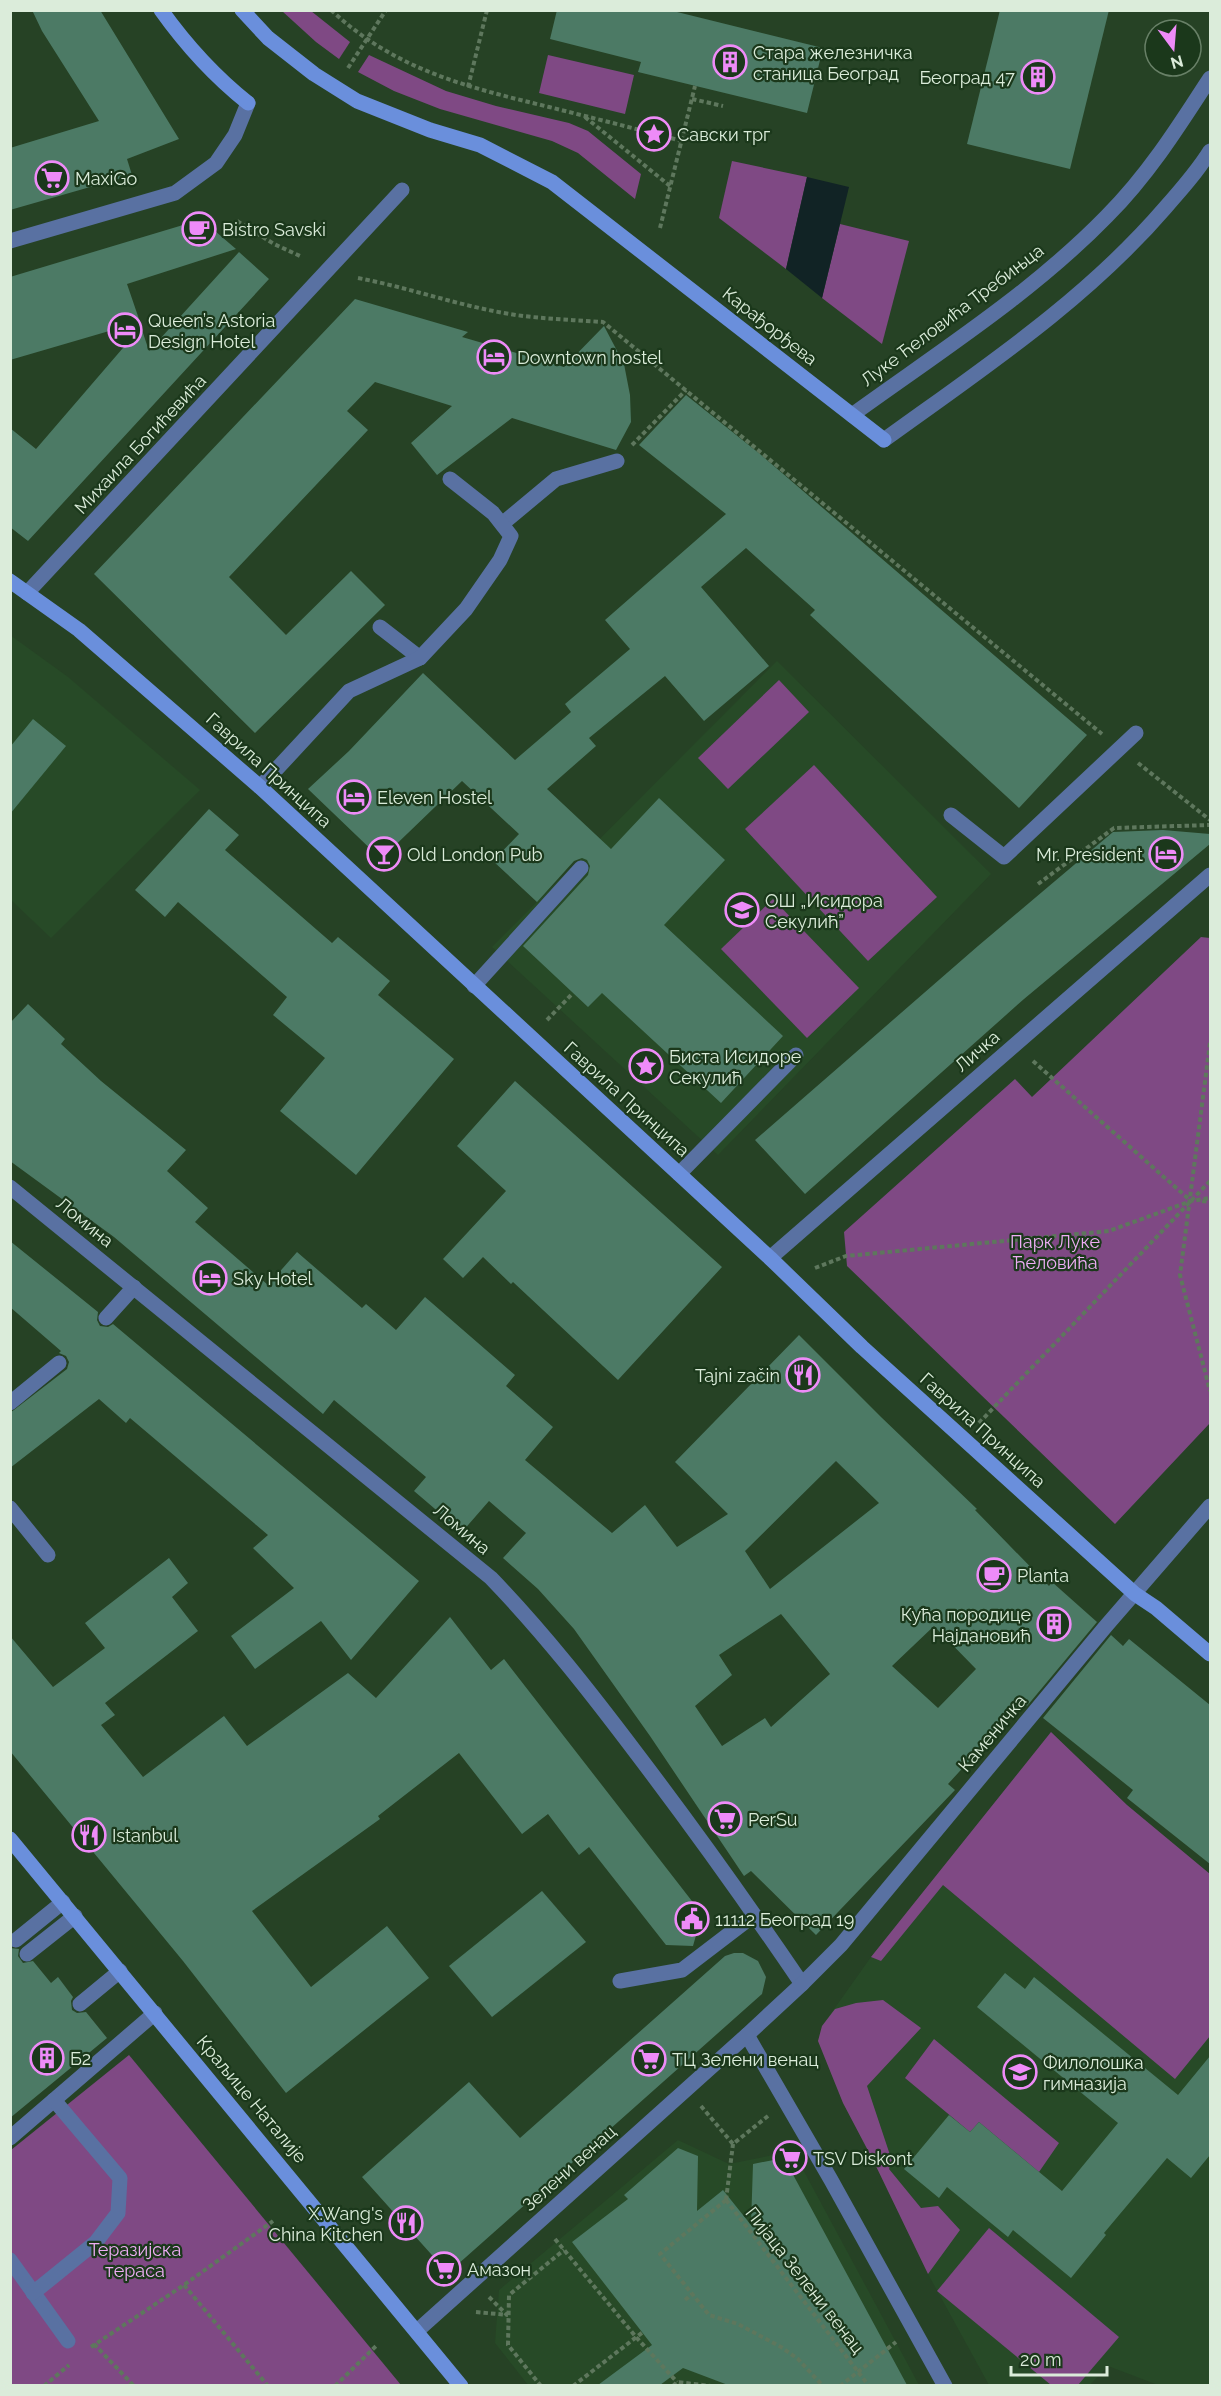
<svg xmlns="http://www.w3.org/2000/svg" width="1221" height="2396" viewBox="0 0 1221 2396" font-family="Raleway,sans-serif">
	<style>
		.built { fill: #274a27 }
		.green { fill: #7f4984 }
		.water { fill: #112325 }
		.building { fill: #4c7a65; fill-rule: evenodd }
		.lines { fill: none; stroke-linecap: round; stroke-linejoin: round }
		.path { stroke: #5e775d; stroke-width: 4; stroke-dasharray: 4.5 3; stroke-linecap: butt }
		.lane { stroke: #5971a2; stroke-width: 15 }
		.street { stroke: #5971a2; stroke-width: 15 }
		.secondary { stroke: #6a8fdc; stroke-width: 15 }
		.labels { text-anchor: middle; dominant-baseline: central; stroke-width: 4.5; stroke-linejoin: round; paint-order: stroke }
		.poi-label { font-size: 18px; fill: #dbecda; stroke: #1b381b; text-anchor: start }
		.street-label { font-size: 18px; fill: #dbecda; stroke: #1b381b }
		.park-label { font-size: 18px; fill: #efadf5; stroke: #1b381b }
	</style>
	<rect width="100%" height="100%" fill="#264225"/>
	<g class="built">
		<polygon points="10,635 68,677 200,790 51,938 11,900"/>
		<polygon points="777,661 991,874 718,1155 492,947"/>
		<polygon points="1051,1732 1127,1805 1210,1874 1210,2385 1158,2385 1108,2366 1090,2385 989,2385 928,2274 874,2162 843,2103 818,2041 822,2026 871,1957"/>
		<polygon points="678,2140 729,2164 793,2151 919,2385 528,2385 495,2343 499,2290"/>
	</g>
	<g class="green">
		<polygon points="282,11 311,11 350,42 339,59 316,42"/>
		<polygon points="369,55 446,91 496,106 569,123 588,131 641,174 635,199 578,153 552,141 440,109 394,91 358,72"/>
		<polygon points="548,55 634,75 625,114 539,93"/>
		<polygon points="732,161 807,177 786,269 719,218"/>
		<polygon points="840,224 909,241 882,344 822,298"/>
		<polygon points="779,680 809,712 728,789 698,758"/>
		<polygon points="814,765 937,897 868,961 745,829"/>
		<polygon points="773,899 859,988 807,1038 721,949"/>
		<polygon points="1201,937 1210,938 1210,1423 1115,1524 847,1266 844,1232 1015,1079 1032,1097"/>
		<polygon points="1051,1732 1127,1805 1210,1874 1210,2036 1175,2079 943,1885 881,1961 871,1957"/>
		<polygon points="883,2000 921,2028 867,2086 892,2161 889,2169 921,2208 938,2206 960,2230 928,2274 874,2162 843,2103 818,2041 822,2026 835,2009 856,2003"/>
		<polygon points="934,2039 1059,2143 1039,2172 979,2122 970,2132 905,2078"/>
		<polygon points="129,2055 401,2385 11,2386 11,2150"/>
		<polygon points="989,2228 1119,2337 1078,2385 1051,2385 937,2291"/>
	</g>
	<polygon class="water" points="807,177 849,187 822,298 786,269"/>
	<g class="building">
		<polygon points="32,10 100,10 179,139 127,159 132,175 10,210 10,148 99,121 42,31"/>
		<polygon points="557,10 669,10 823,48 807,113 638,72 641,62 550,39"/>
		<polygon points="1000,10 1109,10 1070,169 967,144"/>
		<polygon points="193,222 208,225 236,249 127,284 140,322 10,360 10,277"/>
		<polygon points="239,252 269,279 28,541 10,527 10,428 36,449 141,327 149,351"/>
		<polygon points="355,299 468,332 462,337 564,367 604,326 624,364 630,395 631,422 616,450 512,418 437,475 411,443 452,406 375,382 347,411 368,430 229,577 286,635 351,571 385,605 255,733 94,574"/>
		<polygon points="686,395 760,454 1087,735 1019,808 810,615 815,610 746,548 701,587 769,666 704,721 665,676 589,738 596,746 547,789 611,849 659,798 725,860 664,925 783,1036 721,1103 602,993 588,1007 523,946 588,875 590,866 587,860 582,858 574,861 537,902 493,861 519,834 462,781 381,859 308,789 349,751 423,673 515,760 571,712 565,704 630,649 605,620 726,514 639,445"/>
		<polygon points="33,719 66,746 10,814 10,747"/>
		<polygon points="209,809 239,835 225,850 332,943 338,937 390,981 378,995 454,1059 356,1175 280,1111 325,1058 273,1015 287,997 178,902 165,917 135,890"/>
		<polygon points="1163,830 1210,834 1210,844 1024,999 805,1194 755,1140 978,946 1113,832"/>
		<path d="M28 1004 65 1039 61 1044 101 1081 186 1150 167 1171 208 1208 195 1222 268 1285 297 1252 362 1308 366 1304 396 1330 425 1297 515 1375 506 1386 553 1427 525 1460 612 1533 645 1505 677 1547 728 1514 675 1462 799 1335 881 1417 977 1509 975 1510 1049 1586 1052 1582 1097 1622 1027 1706 1023 1702 948 1784 955 1790 816 1935 751 1871 744 1876 650 1736 574 1629 538 1589 503 1558 526 1533 489 1501 462 1532 414 1491 426 1477 334 1400 323 1414 114 1237 10 1161V1023ZM836 1461 879 1503 770 1589 745 1551ZM781 1614 830 1674 771 1727 765 1718 722 1746 695 1706 732 1675 719 1655ZM934 1626 976 1669 938 1708 892 1666Z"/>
		<polygon points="515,1081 722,1267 618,1380 513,1282 511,1284 483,1257 463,1278 443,1259 506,1191 457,1146"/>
		<polygon points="10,1241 98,1312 97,1320 100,1326 108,1327 113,1324 419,1581 351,1660 321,1621 255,1669 231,1636 294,1588 253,1548 268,1535 130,1418 126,1423 99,1399 10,1468 10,1413 67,1369 69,1362 66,1356 59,1353 61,1351 10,1307"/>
		<polygon points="169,1558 188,1583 172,1597 198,1631 105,1703 115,1715 101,1725 143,1777 224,1716 247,1746 348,1673 376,1698 450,1617 491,1670 504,1659 702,1914 693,1946 666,1945 589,1847 579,1855 548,1814 522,1834 459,1753 378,1816 380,1819 252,1911 311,1987 387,1926 429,1978 286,2093 183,1961 10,1751 10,1636 53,1687 105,1648 85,1623"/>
		<polygon points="1111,1635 1123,1646 1129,1639 1210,1705 1210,1864 1127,1798 1133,1790 1043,1718"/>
		<polygon points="542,1891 586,1942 492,2017 449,1966"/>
		<polygon points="10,1948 19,1949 18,1956 23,1963 33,1961 51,1983 58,1977 73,1997 71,2001 72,2010 77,2013 86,2012 107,2038 10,2118"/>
		<polygon points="734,1953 743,1953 758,1961 766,1977 762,1994 448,2273 362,2177 469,2082 520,2138 725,1956"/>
		<polygon points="1005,1973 1025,1989 1034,1977 1178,2095 1210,2056 1210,2155 1191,2178 1167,2158 1104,2233 1106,2235 1071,2278 1013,2230 1008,2237 947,2187 939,2198 904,2169 949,2115 970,2132 979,2122 1062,2191 1118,2123 977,2007"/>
		<polygon points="678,2148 698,2156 697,2211 723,2190 751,2225 753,2164 784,2158 907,2385 728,2385 683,2368 660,2385 598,2385 652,2345 572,2242 628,2199 624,2195"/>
	</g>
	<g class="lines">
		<g class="path">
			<path d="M331 10C395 70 467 87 549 107 593 118 637 129 682 141"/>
			<polyline points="348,68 386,10"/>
			<polyline points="468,87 487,10"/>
			<polyline points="692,99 723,106"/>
			<polyline points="585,117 670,186"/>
			<polyline points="237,221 274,244 300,256"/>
			<polyline points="660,228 695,86"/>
			<path d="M358 278C411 288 462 307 516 315 544 319 574 320 603 322L1102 734"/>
			<polyline points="632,445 686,390"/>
			<polyline points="1138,763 1210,820"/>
			<polyline points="1038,884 1114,828 1210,825"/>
			<polyline points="547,1020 573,993"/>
			<polyline points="1210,1043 1180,1275 1210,1391"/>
			<polyline points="1033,1061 1191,1201"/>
			<polyline points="1202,1201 1210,1202"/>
			<polyline points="815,1268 846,1256 1109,1231 1191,1201 1210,1198"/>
			<polyline points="979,1423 1210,1181"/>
			<polyline points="701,2106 733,2144 768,2116"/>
			<polyline points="726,2200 660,2254 709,2315 738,2324 781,2347 798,2359 823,2386"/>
			<polyline points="726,2200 869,2386"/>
			<polyline points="726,2200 733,2144"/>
			<polyline points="555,2239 636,2337 677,2382"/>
			<polyline points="184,2285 268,2386"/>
			<polyline points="489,2297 507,2315"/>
			<polyline points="685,2300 692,2294"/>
			<polyline points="476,2312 508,2315"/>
			<polyline points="94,2344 134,2386"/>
			<polyline points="91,2347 184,2285 273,2221"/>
			<polyline points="44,2386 69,2365"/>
			<polyline points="335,2386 376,2346"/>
			<polyline points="541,2386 508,2345 509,2295 564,2250"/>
			<polyline points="573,2386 643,2332"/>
			<polyline points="673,2386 677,2382 711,2386"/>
			<polyline points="840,2386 896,2342"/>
		</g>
		<g class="lane">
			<polyline points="502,524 556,479 617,461"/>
			<polyline points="380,627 420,658"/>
			<polyline points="260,787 349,691 420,658 466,609 500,560 511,536 493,513 450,479"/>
			<polyline points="951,815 1004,857 1136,733"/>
			<polyline points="474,986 581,868"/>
			<polyline points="679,1174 796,1055"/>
			<polyline points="106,1318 134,1287"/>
			<polyline points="10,1403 59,1363"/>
			<polyline points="10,1508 48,1555"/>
			<polyline points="16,1940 63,1902"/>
			<polyline points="27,1954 75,1916"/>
			<polyline points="620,1981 682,1970 754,1915"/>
			<polyline points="80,2004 120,1971"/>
			<polyline points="10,2138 155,2013"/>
			<polyline points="10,2260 68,2341"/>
			<polyline points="33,2293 96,2242 118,2213 120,2178 54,2100"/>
		</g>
		<g class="street">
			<polyline points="10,241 175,193 216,163 235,135 248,103"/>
			<path d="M852 415C939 352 1032 293 1107 216 1148 175 1179 126 1210 78"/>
			<path d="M884 440C982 369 1085 301 1165 208 1181 190 1197 172 1210 151"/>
			<polyline points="27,593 402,190"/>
			<path d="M10 1187 491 1578C544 1633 591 1693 637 1754 694 1829 749 1906 802 1984"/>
			<polyline points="770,1258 1210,875"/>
			<polyline points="747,2035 831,2180 945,2386"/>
			<polyline points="417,2331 747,2035 802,1984 841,1945 1106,1626 1210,1506"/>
		</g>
		<g class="secondary">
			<path d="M161 10C186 45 214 76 248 103"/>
			<polyline points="242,10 268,38 314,74 357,101 430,130 480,145 552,182 884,440"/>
			<polyline points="10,581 79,630 260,787 770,1258 862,1347 1135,1594 1156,1608 1210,1654"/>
			<polyline points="10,1839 461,2386"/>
		</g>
	</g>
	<defs>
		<g id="building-ring" transform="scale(1.725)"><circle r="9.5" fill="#1b381b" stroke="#ee8bf8" stroke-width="1.5"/><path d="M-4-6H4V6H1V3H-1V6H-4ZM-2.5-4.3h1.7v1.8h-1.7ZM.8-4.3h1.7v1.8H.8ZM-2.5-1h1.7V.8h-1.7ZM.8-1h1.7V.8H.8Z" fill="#ee8bf8"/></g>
		<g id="sight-ring" transform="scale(1.725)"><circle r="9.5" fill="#1b381b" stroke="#ee8bf8" stroke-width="1.5"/><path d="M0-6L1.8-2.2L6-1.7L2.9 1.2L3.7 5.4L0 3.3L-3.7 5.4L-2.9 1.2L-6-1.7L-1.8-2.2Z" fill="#ee8bf8"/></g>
		<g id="supermarket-ring" transform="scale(1.725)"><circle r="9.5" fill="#1b381b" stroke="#ee8bf8" stroke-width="1.5"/><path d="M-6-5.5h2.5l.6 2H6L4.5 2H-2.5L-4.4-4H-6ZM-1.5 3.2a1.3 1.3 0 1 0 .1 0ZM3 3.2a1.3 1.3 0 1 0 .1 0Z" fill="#ee8bf8"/></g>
		<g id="cafe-ring" transform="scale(1.725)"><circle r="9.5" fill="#1b381b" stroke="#ee8bf8" stroke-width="1.5"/><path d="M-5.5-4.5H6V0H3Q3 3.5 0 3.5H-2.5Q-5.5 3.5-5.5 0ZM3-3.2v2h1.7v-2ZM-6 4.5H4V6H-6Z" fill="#ee8bf8"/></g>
		<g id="hotel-ring" transform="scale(1.725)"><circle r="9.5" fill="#1b381b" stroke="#ee8bf8" stroke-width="1.5"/><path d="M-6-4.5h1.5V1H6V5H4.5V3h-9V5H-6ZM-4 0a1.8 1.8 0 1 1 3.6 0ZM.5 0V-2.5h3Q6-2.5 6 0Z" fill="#ee8bf8"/></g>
		<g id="bar-ring" transform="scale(1.725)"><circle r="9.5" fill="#1b381b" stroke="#ee8bf8" stroke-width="1.5"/><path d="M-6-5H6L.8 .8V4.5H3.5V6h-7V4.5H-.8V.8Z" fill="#ee8bf8"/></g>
		<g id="school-ring" transform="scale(1.725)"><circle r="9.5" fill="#1b381b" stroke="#ee8bf8" stroke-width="1.5"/><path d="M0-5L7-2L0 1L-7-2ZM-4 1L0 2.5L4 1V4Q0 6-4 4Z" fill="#ee8bf8"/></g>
		<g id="restaurant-ring" transform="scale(1.725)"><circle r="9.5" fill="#1b381b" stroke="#ee8bf8" stroke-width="1.5"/><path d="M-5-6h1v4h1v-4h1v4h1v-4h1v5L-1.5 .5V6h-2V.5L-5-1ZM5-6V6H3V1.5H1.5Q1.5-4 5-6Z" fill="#ee8bf8"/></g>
		<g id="civic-ring" transform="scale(1.725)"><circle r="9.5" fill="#1b381b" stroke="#ee8bf8" stroke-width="1.5"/><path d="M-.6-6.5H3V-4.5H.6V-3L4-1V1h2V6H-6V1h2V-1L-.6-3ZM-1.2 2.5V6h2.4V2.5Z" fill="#ee8bf8"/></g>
	</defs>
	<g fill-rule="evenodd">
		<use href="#building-ring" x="730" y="62"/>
		<use href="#building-ring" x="1038" y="77"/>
		<use href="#sight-ring" x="654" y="134"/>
		<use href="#supermarket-ring" x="52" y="178"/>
		<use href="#cafe-ring" x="199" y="229"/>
		<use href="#hotel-ring" x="125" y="330"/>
		<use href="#hotel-ring" x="494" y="357"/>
		<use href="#hotel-ring" x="354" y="797"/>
		<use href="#bar-ring" x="384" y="854"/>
		<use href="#hotel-ring" x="1166" y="854"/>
		<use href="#school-ring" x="742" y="910"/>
		<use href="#sight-ring" x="646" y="1066"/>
		<use href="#hotel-ring" x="210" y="1278"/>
		<use href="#restaurant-ring" x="803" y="1375"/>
		<use href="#cafe-ring" x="994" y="1575"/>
		<use href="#building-ring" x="1054" y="1624"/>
		<use href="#supermarket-ring" x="725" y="1819"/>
		<use href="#restaurant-ring" x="89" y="1835"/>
		<use href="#civic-ring" x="692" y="1919"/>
		<use href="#building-ring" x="47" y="2058"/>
		<use href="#supermarket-ring" x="649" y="2059"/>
		<use href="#school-ring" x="1020" y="2072"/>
		<use href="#supermarket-ring" x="790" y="2158"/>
		<use href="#restaurant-ring" x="406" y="2223"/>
		<use href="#supermarket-ring" x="444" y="2269"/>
	</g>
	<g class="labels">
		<g class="poi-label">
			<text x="753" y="52">Стара железничка<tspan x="753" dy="21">станица Београд</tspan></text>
			<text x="1015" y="77" text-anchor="end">Београд 47</text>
			<text x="677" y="134">Савски трг</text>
			<text x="75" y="178">MaxiGo</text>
			<text x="222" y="229">Bistro Savski</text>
			<text x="148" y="320">Queen’s Astoria<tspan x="148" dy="21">Design Hotel</tspan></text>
			<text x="517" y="357">Downtown hostel</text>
			<text x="377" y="797">Eleven Hostel</text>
			<text x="407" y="854">Old London Pub</text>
			<text x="1143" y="854" text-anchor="end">Mr. President</text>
			<text x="765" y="900">ОШ „Исидора<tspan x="765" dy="21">Секулић”</tspan></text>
			<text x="669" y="1056">Биста Исидоре<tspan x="669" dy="21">Секулић</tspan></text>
			<text x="233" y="1278">Sky Hotel</text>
			<text x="780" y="1375" text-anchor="end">Tajni začin</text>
			<text x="1017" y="1575">Planta</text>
			<text x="1031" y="1614" text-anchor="end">Кућа породице<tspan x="1031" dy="21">Најдановић</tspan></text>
			<text x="748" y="1819">PerSu</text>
			<text x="112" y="1835">Istanbul</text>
			<text x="715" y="1919">11112 Београд 19</text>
			<text x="70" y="2058">Б2</text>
			<text x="672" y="2059">ТЦ Зелени венац</text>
			<text x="1043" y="2062">Филолошка<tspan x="1043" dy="21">гимназија</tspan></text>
			<text x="813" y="2158">TSV Diskont</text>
			<text x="383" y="2213" text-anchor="end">X.Wang's<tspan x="383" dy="21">China Kitchen</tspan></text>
			<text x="467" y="2269">Амазон</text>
		</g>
		<g class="street-label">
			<text transform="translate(952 315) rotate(-37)">Луке Ћеловића Требињца</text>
			<text transform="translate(770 326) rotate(38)">Карађорђева</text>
			<text transform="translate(140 444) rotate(-47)">Михаила Богићевића</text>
			<text transform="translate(269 770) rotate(42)">Гаврила Принципа</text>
			<text transform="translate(977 1051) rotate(-41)">Личка</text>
			<text transform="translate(627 1099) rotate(42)">Гаврила Принципа</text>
			<text transform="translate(85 1222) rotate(39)">Ломина</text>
			<text transform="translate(983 1430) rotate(42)">Гаврила Принципа</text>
			<text transform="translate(462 1529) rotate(40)">Ломина</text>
			<text transform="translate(992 1733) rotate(-50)">Каменичка</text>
			<text transform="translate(252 2099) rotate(50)">Краљице Наталије</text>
			<text transform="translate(569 2168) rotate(-42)">Зелени венац</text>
			<text transform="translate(805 2280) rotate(52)">Пијаца Зелени венац</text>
		</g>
		<g class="park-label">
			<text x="1055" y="1241">Парк Луке<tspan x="1055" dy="21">Ћеловића</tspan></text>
			<text x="135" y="2249">Теразијска<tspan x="135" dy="21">тераса</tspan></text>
		</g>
	</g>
	<rect width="1221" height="2396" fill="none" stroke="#dbecda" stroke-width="24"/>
	<g transform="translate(1173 48) rotate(164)"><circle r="28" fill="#1b381b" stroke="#688067" stroke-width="1.5"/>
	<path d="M0-4.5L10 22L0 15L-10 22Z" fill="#ee8bf8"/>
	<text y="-9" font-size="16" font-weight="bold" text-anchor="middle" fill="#dbecda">N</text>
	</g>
	<path d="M1011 2366v9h96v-9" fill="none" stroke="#dbecda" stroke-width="3"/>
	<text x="1020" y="2366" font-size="18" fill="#dbecda" stroke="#1b381b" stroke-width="4.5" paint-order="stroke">20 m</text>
</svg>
